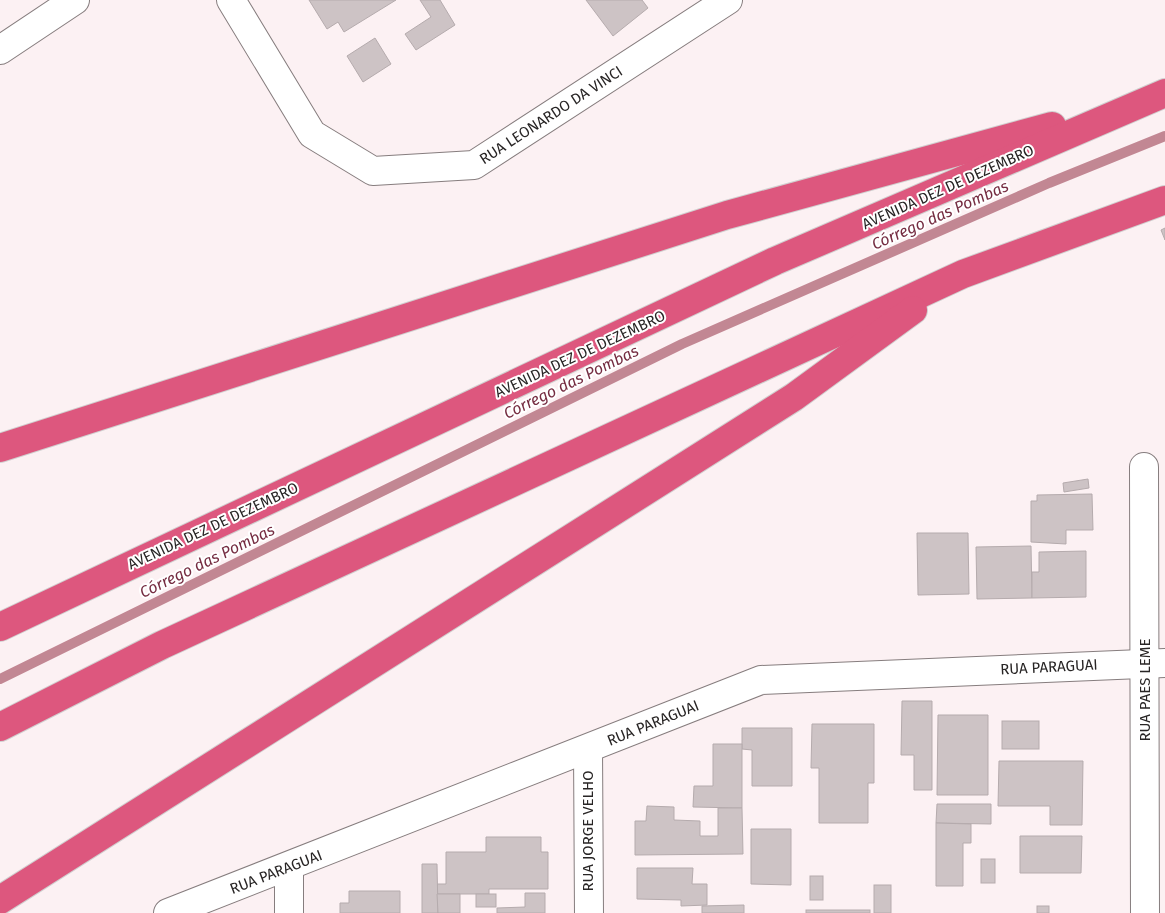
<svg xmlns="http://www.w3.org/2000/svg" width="1165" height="913" viewBox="0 0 1165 913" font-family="'Fira Sans',sans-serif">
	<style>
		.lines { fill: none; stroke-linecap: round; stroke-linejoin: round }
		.stream { stroke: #c28793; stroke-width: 10 }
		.building { fill: #cdc3c5; stroke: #b5abad }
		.minor-casing { stroke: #867d7e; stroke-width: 30 }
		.highway-casing { stroke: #d0cfcf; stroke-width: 30 }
		.minor { stroke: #fff; stroke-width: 28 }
		.highway { stroke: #dd577e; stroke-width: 28 }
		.labels { text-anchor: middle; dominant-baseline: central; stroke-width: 4; stroke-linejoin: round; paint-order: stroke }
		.street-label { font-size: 15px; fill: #282525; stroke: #fff }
		.water-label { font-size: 16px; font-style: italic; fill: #752c41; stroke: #fff }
	</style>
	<rect width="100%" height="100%" fill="#fcf1f3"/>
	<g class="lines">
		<polyline class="stream" points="0,679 682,344 1049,183 1165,136"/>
	</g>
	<g class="building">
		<polygon points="309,0 396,0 344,32 338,22 327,29"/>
		<polygon points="420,0 440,0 455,25 416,50 405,34 431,17"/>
		<polygon points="586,0 642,0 648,8 613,36"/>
		<polygon points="375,38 391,64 363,82 347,56"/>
		<polygon points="1165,228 1165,240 1161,230"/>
		<polygon points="1088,479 1089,488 1064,492 1063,483"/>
		<polygon points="1092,494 1093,530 1066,530 1066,544 1031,542 1031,501 1037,501 1037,495"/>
		<polygon points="917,533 968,533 969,594 918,595"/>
		<polygon points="1031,546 1032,598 977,599 976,547"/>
		<polygon points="1086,551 1086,597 1032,598 1032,572 1039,572 1039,552"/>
		<polygon points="902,701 932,701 932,790 914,790 914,755 901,755"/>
		<polygon points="938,715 988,715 988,795 937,795"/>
		<rect x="1002" y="721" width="37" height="28"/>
		<polygon points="812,724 874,724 874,783 868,783 868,823 819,823 819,768 811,768"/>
		<polygon points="742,728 792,728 792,786 752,786 752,750 742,749"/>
		<polygon points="713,744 742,744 742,808 693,807 694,786 713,786"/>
		<polygon points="999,761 1083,761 1082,825 1050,825 1050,806 998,806"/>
		<polygon points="937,804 991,804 991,824 936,823"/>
		<polygon points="647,806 674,807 674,820 700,821 700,836 718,836 718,808 742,808 743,854 635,855 635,821 646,821"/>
		<polygon points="936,823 971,824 971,843 963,843 963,886 936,886"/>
		<polygon points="751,829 791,829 791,885 751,884"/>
		<polygon points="1020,836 1082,836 1081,873 1020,873"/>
		<polygon points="486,837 541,837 541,852 548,852 548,889 489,889 489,894 437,894 437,884 446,884 446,852 486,852"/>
		<rect x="981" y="859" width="14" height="24"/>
		<polygon points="422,864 437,864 438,913 422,913"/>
		<polygon points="637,868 693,868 692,884 707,884 707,905 681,906 681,900 637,899"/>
		<rect x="810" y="876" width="13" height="24"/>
		<rect x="874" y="885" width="17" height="28"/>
		<polygon points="349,891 400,891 400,913 340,913 340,903 349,903"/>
		<polygon points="525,893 545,893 545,913 497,913 497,908 525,907"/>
		<polygon points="437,894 460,894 460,913 438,913"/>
		<rect x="476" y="894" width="20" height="13"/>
		<polygon points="744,905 744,913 702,913 702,906"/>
		<rect x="1037" y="906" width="12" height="7"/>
		<rect x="806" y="910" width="64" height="3"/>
	</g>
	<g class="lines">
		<g class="minor-casing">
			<g id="minor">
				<polyline points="231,0 312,134 373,171 474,165 728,0"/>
				<polyline points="0,50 75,0"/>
				<polyline points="1144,467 1145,913"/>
				<polyline points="588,749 589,913"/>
				<polyline points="168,913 761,680 1165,663"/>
				<polyline points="289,913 289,867"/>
			</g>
		</g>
		<g class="highway-casing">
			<g id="highway">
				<polyline points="0,448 727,215 1052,126"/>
				<polyline points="0,627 775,261 1165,93"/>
				<polyline points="0,727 162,645 963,274 1165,200"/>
				<polyline points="0,900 794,397 913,310"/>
			</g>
		</g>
		<use href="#minor" class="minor"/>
		<use href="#highway" class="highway"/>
	</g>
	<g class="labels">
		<g class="street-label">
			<text transform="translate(551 115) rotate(-33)">RUA LEONARDO DA VINCI</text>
			<text transform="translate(948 187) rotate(-24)">AVENIDA DEZ DE DEZEMBRO</text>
			<text transform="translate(580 354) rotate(-25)">AVENIDA DEZ DE DEZEMBRO</text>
			<text transform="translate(213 526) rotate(-25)">AVENIDA DEZ DE DEZEMBRO</text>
			<text transform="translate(1049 667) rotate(-3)">RUA PARAGUAI</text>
			<text transform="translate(1145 690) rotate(-90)">RUA PAES LEME</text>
			<text transform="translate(653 723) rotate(-22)">RUA PARAGUAI</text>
			<text transform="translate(588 831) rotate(-90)">RUA JORGE VELHO</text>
			<text transform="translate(276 872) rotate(-21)">RUA PARAGUAI</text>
		</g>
		<g class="water-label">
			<text transform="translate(940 215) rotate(-24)">Córrego das Pombas</text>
			<text transform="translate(571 382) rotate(-26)">Córrego das Pombas</text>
			<text transform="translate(207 561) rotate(-26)">Córrego das Pombas</text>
		</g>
	</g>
</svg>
